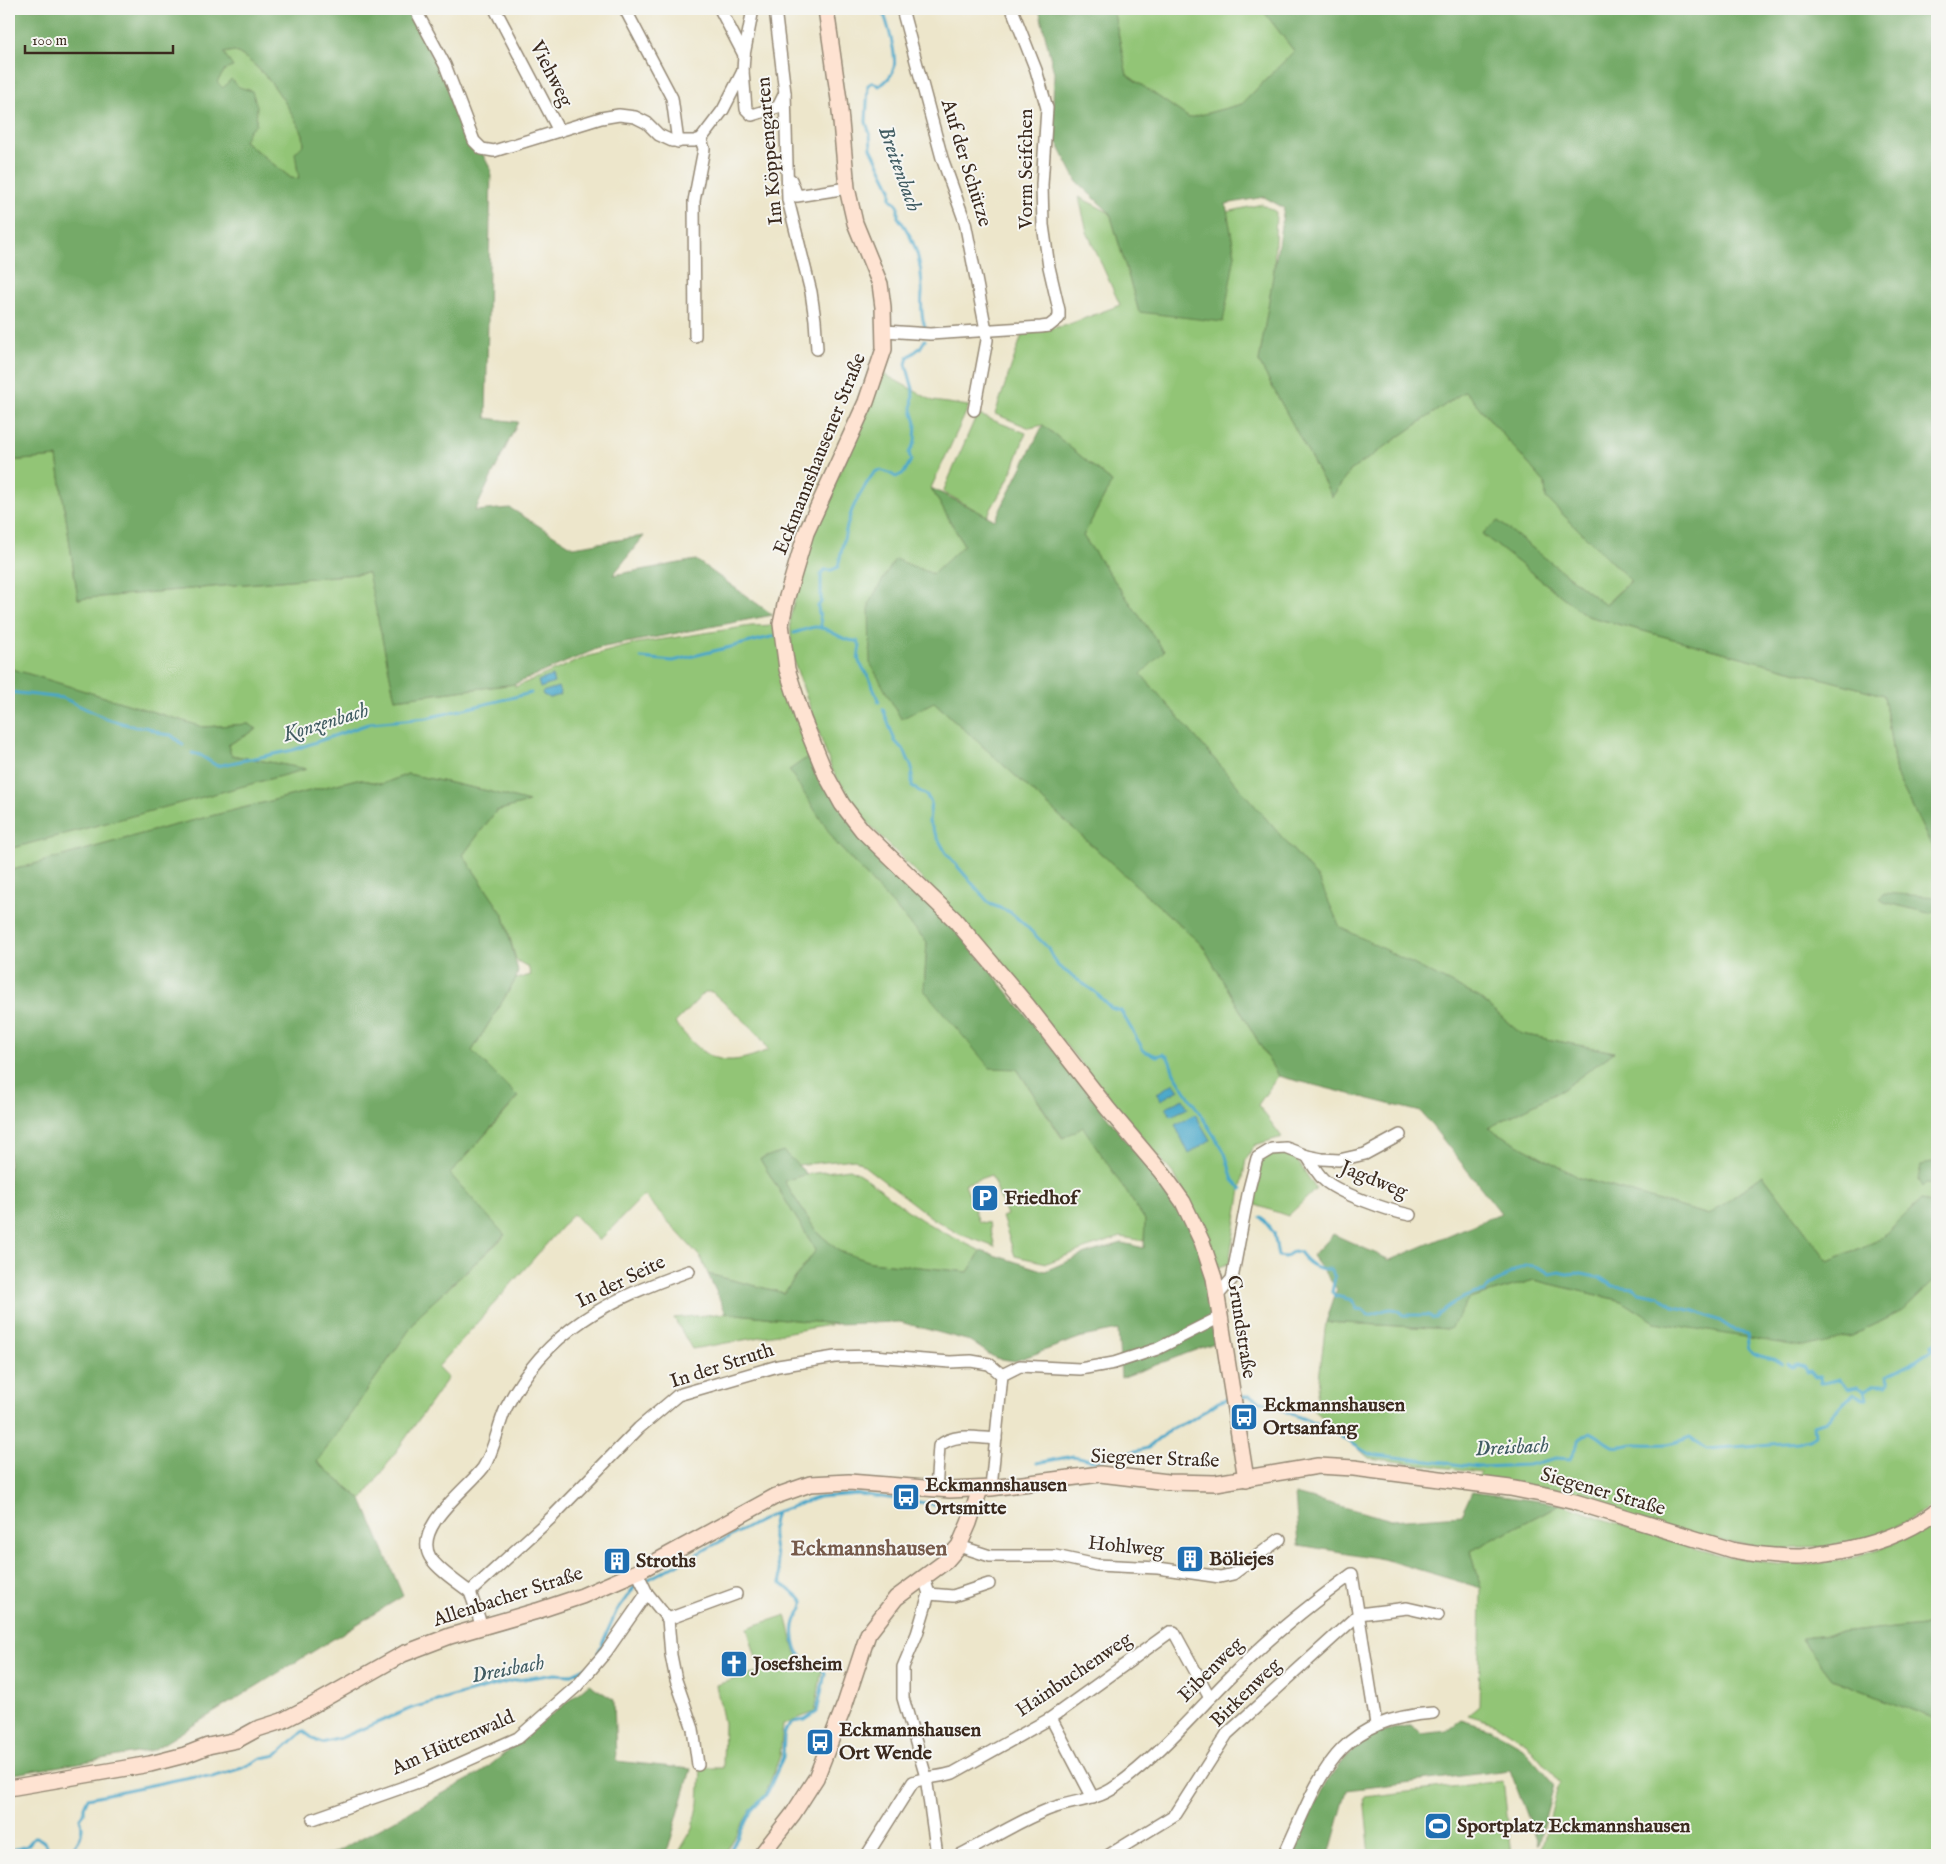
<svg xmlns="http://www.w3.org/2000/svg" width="1946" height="1864" viewBox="0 0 1946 1864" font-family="'IM FELL English',serif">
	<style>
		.green { fill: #92c576; stroke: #66784a; fill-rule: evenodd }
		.forest { fill: #75aa67; stroke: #586a42; fill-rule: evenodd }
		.water { fill: #4aa7c9; stroke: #426874 }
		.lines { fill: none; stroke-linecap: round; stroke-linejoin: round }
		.stream { stroke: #4aa7c9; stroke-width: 3 }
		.street-casing { stroke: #948874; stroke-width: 14 }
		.secondary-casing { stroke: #948874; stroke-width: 18 }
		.street { stroke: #fff; stroke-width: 11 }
		.secondary { stroke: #fee3d2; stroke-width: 15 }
		.labels { text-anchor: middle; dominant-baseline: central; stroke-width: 4; stroke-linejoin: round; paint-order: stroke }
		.street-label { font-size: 20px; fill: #3b2a1e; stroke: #f6f6f2 }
		.poi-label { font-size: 20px; font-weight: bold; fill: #3b2a1e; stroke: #f6f6f2; text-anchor: start }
		.water-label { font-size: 21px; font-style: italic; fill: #415c62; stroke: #f6f6f2 }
		.quarter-label { font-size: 22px; font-weight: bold; fill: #765a4a; stroke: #f6f6f2 }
	</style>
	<rect width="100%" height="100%" fill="#f6f6f2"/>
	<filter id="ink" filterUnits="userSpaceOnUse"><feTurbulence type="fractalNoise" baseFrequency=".02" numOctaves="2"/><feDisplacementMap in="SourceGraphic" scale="10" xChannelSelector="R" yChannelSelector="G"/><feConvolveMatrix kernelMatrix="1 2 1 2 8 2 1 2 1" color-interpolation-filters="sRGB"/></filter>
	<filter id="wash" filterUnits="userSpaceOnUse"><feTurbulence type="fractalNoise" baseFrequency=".0096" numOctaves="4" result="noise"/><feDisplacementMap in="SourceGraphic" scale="20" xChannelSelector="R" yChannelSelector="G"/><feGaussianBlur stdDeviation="1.12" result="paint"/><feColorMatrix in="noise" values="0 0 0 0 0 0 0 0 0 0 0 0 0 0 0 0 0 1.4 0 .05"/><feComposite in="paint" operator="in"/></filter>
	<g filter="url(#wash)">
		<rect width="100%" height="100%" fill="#ede6cb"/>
		<g class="green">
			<polygon points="1113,9 1262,9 1294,51 1242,104 1189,118 1127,75"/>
			<path d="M234 51C266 67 287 104 303 134L304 144 297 167 300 179 291 178 244 141 249 130 217 82 225 70 223 53Z"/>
			<polygon points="1079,197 1110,213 1139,312 1235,255 1227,212 1262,204 1276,212 1274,272 1259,362 1332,496 1350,471 1465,391 1545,483 1546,498 1631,580 1605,605 1498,521 1482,534 1587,616 1884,695 1896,774 1937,857 1937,1203 1921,1200 1879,1240 1828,1261 1763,1175 1709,1215 1580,1178 1488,1128 1562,1090 1614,1052 1521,1034 1480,998 1339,927 1319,880 1140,673 1164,651 1083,536 1112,482 1043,425 1030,428 995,414 1023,332 1064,326 1120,305 1087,232"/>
			<polygon points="884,374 933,401 969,406 931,488 964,545 933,575 895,560 934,702 1203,946 1278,1076 1258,1105 1282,1137 1255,1145 1246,1159 1229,1263 1218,1268 1204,1231 1175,1176 958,916 861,816 832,770 792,656 790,618 812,533"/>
			<polygon points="977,414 1026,433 1010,476 987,516 943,492"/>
			<path d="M57 457 78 599 369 573 395 699 515 684V687L586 657 638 643 751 626 775 625 836 843 927 942 924 990 1017 1069 1062 1138 1083 1126 1145 1220 1144 1241 1121 1237 1084 1249 1047 1263 1015 1256 1002 1217 1007 1215 991 1175 965 1184 979 1222 989 1223 995 1247 959 1234 932 1218 855 1159 797 1165 783 1152 760 1159 816 1250 784 1293 708 1274 701 1258 644 1195 599 1241 573 1214 438 1367 448 1378 362 1500 317 1462 421 1313 505 1236 450 1174 518 1098 472 1051 516 979 531 975 528 967 516 960 504 916 463 855 496 811 528 802 488 791 408 774 382 784 357 779 156 830 9 871V849L306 769 231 755 228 745 257 729 248 724 203 727 9 668V461ZM705 992H712C729 1008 759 1030 768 1050 722 1070 706 1060 675 1023Z"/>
			<polygon points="1271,1153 1293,1154 1316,1189 1288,1216 1250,1203 1260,1161"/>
			<path d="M850 1169C870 1178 885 1194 903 1207 927 1225 954 1238 981 1251L968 1272 871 1262 839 1251 816 1231 783 1180 807 1174Z"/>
			<polygon points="1937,1277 1937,1503 1888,1532 1830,1547 1770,1549 1708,1538 1478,1480 1481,1472 1369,1458 1315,1411 1326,1322 1449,1329 1469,1299 1534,1280 1622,1301 1655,1322 1852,1336 1902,1311"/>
			<polygon points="726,1313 835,1324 692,1349 674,1318"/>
			<path d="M1560 1504C1648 1533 1752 1579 1847 1559 1878 1553 1909 1536 1937 1521V1620L1932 1624 1801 1638 1832 1679 1937 1719V1855H1540L1557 1789 1561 1783 1526 1743 1494 1723 1468 1715 1479 1706 1481 1588 1471 1551Z"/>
			<polygon points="786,1615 796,1654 822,1669 815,1712 783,1724 780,1756 765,1795 752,1808 724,1855 677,1855 693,1828 699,1803 701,1768 723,1768 724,1723 716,1685 760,1671 747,1628"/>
			<polygon points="1503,1781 1512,1855 1370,1855 1364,1797"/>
		</g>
		<g class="forest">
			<path d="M9 9H407L491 170 486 418 518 422 475 511 510 508 573 547 644 536 613 575 696 560 773 615 599 648 515 684 395 699 368 573 78 599 57 457 9 461ZM234 51C266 67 287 104 303 134L304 144 295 153 299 179 291 178 244 141 249 130 256 125 257 106 252 91 239 87 231 79 223 88 217 82 225 70 233 67 224 53Z"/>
			<polygon points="1039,9 1113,9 1127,75 1189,118 1242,104 1294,51 1262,9 1937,9 1937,857 1896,774 1884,695 1587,616 1482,534 1498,521 1605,605 1631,581 1546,498 1545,483 1465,391 1350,471 1332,497 1259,362 1284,208 1264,197 1226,204 1235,255 1223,322 1139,312 1110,213 1077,182 1052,133 1054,73"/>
			<polygon points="1043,425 1112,482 1083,536 1164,651 1141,674 1319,880 1340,927 1480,998 1521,1034 1614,1052 1562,1090 1488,1128 1580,1178 1709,1215 1763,1175 1828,1261 1879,1240 1921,1200 1937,1203 1937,1277 1902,1311 1852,1336 1803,1347 1655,1322 1622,1301 1534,1280 1469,1299 1450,1329 1326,1322 1337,1289 1312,1256 1333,1234 1390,1260 1501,1213 1421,1112 1278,1076 1203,946 934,702 901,719 870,663 869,603 895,559 933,574 964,545 931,488 995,520"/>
			<polygon points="9,668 203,727 248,724 257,729 228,745 231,755 307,769 9,849"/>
			<polygon points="811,755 839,806 953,924 1177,1204 1198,1246 1209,1285 1217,1342 1121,1378 1118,1330 1082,1337 1015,1361 995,1358 970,1341 900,1322 835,1324 726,1313 708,1274 784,1293 816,1250 760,1159 783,1151 807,1174 784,1181 816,1231 839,1251 871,1262 968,1272 981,1251 1045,1271 1085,1254 1122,1243 1144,1248 1145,1220 1083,1127 1063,1138 1017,1069 990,1068 924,990 927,942 836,843 789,770"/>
			<polygon points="408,774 488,791 529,802 496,811 463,855 504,916 518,971 516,979 472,1051 518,1097 450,1174 505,1235 421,1313 317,1462 362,1500 403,1596 153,1750 9,1775 9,871 156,830 357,779 382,784"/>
			<polygon points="1884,893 1937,897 1937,912 1928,913 1884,902 1880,899"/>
			<polygon points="1937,1162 1937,1184 1926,1183 1922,1187 1918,1180 1921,1165"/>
			<polygon points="1472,1492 1560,1504 1471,1551 1481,1588 1383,1559 1299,1545 1295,1494 1392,1520 1461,1515"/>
			<polygon points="1937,1620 1937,1719 1832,1679 1801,1638 1932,1624"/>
			<polygon points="589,1684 614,1700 616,1761 691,1769 667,1853 665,1855 326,1855 334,1853 482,1772"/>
			<polygon points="1461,1720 1491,1729 1522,1747 1554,1784 1538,1845 1510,1770 1347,1790 1329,1855 1291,1855 1326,1783 1347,1756 1372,1734 1411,1725 1421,1734 1446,1731"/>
		</g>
		<g class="water">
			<polygon points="552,676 554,683 540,688 538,681"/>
			<polygon points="558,687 561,695 550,698 543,695 542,692"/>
			<polygon points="1174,1083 1179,1090 1161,1100 1157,1093"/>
			<polygon points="1183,1099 1188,1108 1171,1116 1166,1107"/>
			<polygon points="1195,1114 1210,1140 1189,1154 1175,1125"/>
		</g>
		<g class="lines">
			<g class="stream">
				<path d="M882 9C887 21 897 55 894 68 892 75 886 82 879 86L873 82 868 85 866 122 870 134 871 148 891 189V199L898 205V217C916 241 922 263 922 292 921 304 921 316 925 327"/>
				<path d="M821 628C822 620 818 614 818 606L821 602V574L824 570H832L838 567C842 550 845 530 851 513 853 506 872 472 877 471 883 469 891 474 896 477L904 473 911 460 909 453 915 442 916 423 912 410 913 389 906 364 908 357 920 348 925 340"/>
				<path d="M794 633C801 631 808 628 815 627 829 626 840 642 858 641L860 646C856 666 860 661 868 676 872 684 875 693 879 702"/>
				<polyline points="641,658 673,661 775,636"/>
				<polyline points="9,692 63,698 107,719 136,727 146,727 162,734 171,735 183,745"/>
				<polyline points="883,709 895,741 905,752 912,768 912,787 925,794 931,802 929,822 946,853 990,904 1010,912 1025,925 1048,948 1058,966 1095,992 1111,1008 1121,1011 1144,1051 1157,1056 1163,1054 1168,1057 1174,1073 1225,1153 1233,1180 1242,1190"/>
				<polyline points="192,753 200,755 217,766 293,750 371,723 427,718 531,693"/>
				<path d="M1261 1217 1274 1233 1278 1256 1285 1257 1294 1251 1299 1252C1307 1263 1316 1270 1330 1269L1335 1277 1332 1292 1336 1296 1352 1300 1357 1309 1363 1310 1368 1315C1381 1314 1391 1302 1403 1315H1428L1433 1318H1436C1444 1307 1471 1291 1485 1292 1488 1285 1493 1284 1500 1280 1520 1267 1528 1258 1550 1274L1560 1272 1567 1274 1577 1273 1601 1278 1613 1286 1634 1288 1639 1292 1659 1296 1674 1307 1695 1311 1720 1321 1735 1331 1747 1334C1749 1351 1746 1350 1761 1356 1767 1358 1768 1359 1773 1358L1782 1363"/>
				<polyline points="1788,1364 1792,1367 1797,1365 1803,1367 1807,1372 1810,1371 1815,1377 1820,1377 1821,1383 1824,1383 1839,1379 1848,1389 1858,1387 1865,1391"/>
				<path d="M1237 1398 1249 1396 1330 1430 1369 1454 1479 1467 1528 1465 1556 1458 1570 1459 1580 1439 1590 1432C1599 1435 1604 1443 1613 1446 1621 1448 1628 1444 1636 1444 1661 1444 1666 1447 1690 1437L1707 1449 1798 1442 1809 1439 1815 1435 1814 1425 1826 1421 1853 1394 1862 1399H1867L1865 1391 1875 1384H1888L1890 1382 1887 1376 1911 1364 1933 1349 1932 1345 1937 1342"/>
				<polyline points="1037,1463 1073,1456 1095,1461 1148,1448 1171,1429 1188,1422 1220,1401 1228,1399"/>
				<polyline points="645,1581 777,1512 819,1497 859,1494 948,1506 956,1504"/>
				<polyline points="598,1653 616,1612 635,1586 639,1584"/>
				<path d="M9 1851 27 1846 34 1838C44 1837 47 1847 52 1855"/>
				<path d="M66 1855C77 1845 86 1832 80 1818L84 1813V1807L88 1798 195 1776 212 1777 242 1768 262 1758 277 1755 303 1731 315 1740 322 1743 341 1738 412 1708 511 1681 555 1674 570 1675 587 1667"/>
				<path d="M728 1855 752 1810 767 1794 783 1757 784 1735 786 1729 793 1722 805 1720 817 1712 825 1673C816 1658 812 1665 801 1656 794 1650 792 1630 795 1622 797 1614 804 1610 803 1601L781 1583C779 1559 767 1535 776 1513"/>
			</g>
		</g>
	</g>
	<g filter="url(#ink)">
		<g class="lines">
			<g class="street-casing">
				<g id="street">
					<polyline points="415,9 445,65 474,141 482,149 494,151 601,118 619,115 635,117 647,123 659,135 672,141 694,141 701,139 723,110 743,71 744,55 753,9"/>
					<polyline points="495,9 559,131"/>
					<polyline points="625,9 672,98 678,142"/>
					<polyline points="720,9 744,55"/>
					<polyline points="775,9 785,93 788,200 811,292 815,320 817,349"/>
					<polyline points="902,9 942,158 965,222 986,330 987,340 974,410"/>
					<polyline points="743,71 746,109 752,115 778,107 785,93"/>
					<polyline points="791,180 797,196 847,188"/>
					<polyline points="885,331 930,334 1041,327 1049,326 1059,318 1059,310 1049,267 1043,225 1042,185 1047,108 1036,70 1012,9"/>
					<polyline points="695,336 694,201 704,149 701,139"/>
					<path d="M1307 1156C1312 1164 1317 1173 1323 1179 1337 1193 1390 1211 1410 1215"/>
					<polyline points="1217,1296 1232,1279 1249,1189 1257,1158 1272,1149 1286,1148 1307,1156 1322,1159 1339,1160 1365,1154 1400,1135"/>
					<polyline points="991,1488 1002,1375 1020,1366 1080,1369 1114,1363 1157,1349 1220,1317"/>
					<path d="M936 1490 939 1446C955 1432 977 1438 996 1439"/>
					<polyline points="959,1546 990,1556 1055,1556 1097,1565 1158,1568 1220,1577 1233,1574 1280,1539"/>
					<polyline points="637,1572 647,1593 668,1619 671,1655 676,1680 693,1729 698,1765"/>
					<polyline points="924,1578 929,1594 917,1634 903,1667 903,1698 926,1777 937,1855"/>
					<path d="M470 1592C458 1583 437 1569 430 1557 413 1527 467 1489 483 1468 495 1450 497 1427 506 1408 546 1329 610 1299 689 1271"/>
					<polyline points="929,1594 953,1596 989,1584"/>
					<polyline points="668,1619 736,1594"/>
					<polyline points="481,1627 479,1618 470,1592 552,1517 639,1428 678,1395 778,1366 835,1357 873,1356 950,1362 971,1361 989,1364 1002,1375"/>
					<polyline points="1051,1718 1093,1798"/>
					<polyline points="313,1819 421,1781 518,1738 577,1686 606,1652 647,1593"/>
					<path d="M867 1855 913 1782C926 1777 940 1777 953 1773L1051 1718 1170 1632H1174L1210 1698"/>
					<path d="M960 1855C989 1840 1017 1822 1047 1810 1069 1801 1096 1801 1115 1787 1168 1749 1208 1696 1255 1653 1285 1624 1318 1599 1352 1574L1376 1724"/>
					<polyline points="1109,1855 1176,1814 1227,1734 1359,1614 1407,1608 1438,1615"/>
					<path d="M1284 1855C1321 1776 1333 1720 1433 1713"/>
				</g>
			</g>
			<g class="secondary-casing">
				<g id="secondary">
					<polyline points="826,9 839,100 847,188 855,223 880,284 883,307 884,349 866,402 806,533 786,600 781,624 787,669 803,719 826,775 842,804 862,830 955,920 1027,1005 1108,1109 1163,1174 1183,1202 1202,1242 1214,1278 1246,1479"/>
					<path d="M9 1788 150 1764 185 1755 208 1746 237 1740 257 1729 282 1721 313 1705 403 1654 450 1636 537 1611 582 1596 637 1572 776 1496 810 1484 849 1482 950 1490 991 1488 1100 1474 1168 1482 1216 1483 1318 1466 1354 1468 1510 1488 1546 1495 1575 1502 1732 1550C1753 1554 1775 1557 1797 1557 1807 1557 1817 1554 1827 1553 1867 1547 1905 1535 1937 1511"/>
					<polyline points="761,1855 793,1814 816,1778 845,1704 868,1634 896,1598 946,1561 959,1546 969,1523 980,1489"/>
				</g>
			</g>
			<use href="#street" class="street"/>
			<use href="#secondary" class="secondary"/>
		</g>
	</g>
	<defs>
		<g id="parking-square" transform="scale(1.4375)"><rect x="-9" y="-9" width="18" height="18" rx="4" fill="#1f6fb2" stroke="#f6f6f2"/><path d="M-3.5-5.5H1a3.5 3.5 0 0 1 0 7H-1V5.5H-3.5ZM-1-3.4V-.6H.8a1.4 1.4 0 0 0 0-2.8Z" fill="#fff"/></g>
		<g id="bus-square" transform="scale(1.4375)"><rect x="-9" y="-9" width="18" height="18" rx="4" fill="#1f6fb2" stroke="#f6f6f2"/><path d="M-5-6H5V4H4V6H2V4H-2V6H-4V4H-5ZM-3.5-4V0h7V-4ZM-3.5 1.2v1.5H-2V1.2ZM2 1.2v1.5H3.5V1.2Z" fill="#fff"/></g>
		<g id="building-square" transform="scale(1.4375)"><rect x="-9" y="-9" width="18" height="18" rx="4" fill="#1f6fb2" stroke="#f6f6f2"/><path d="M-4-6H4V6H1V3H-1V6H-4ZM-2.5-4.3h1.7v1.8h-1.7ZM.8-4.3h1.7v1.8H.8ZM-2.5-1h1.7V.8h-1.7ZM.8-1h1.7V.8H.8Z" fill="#fff"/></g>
		<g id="church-square" transform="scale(1.4375)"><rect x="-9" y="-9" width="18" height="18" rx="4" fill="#1f6fb2" stroke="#f6f6f2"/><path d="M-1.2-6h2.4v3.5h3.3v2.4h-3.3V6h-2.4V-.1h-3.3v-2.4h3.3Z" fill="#fff"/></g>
		<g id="stadium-square" transform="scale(1.4375)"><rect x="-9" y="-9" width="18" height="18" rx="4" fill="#1f6fb2" stroke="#f6f6f2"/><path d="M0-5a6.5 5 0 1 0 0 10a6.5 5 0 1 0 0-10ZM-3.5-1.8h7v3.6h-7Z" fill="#fff"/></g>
	</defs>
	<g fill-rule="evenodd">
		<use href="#parking-square" x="985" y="1198"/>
		<use href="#bus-square" x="1244" y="1417"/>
		<use href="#bus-square" x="906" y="1497"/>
		<use href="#building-square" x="1190" y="1559"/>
		<use href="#building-square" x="617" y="1561"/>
		<use href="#church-square" x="734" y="1664"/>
		<use href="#bus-square" x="820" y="1742"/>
		<use href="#stadium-square" x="1438" y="1826"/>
	</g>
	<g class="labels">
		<g class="street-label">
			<text transform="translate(551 74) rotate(63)">Viehweg</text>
			<text transform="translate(770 151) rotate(-95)">Im Köppengarten</text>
			<text transform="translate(966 163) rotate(73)">Auf der Schütze</text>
			<text transform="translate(1026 169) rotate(-90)">Vorm Seifchen</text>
			<text transform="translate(820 454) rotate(-68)">Eckmannshausener Straße</text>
			<text transform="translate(1374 1180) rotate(22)">Jagdweg</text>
			<text transform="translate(621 1282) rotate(-26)">In der Seite</text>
			<text transform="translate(1241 1327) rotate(81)">Grundstraße</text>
			<text transform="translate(722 1366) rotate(-18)">In der Struth</text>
			<text transform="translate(1155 1459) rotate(2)">Siegener Straße</text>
			<text transform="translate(1603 1492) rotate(16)">Siegener Straße</text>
			<text transform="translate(1126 1547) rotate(6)">Hohlweg</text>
			<text transform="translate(508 1597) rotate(-18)">Allenbacher Straße</text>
			<text transform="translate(1211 1670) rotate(-45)">Eibenweg</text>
			<text transform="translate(1074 1675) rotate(-34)">Hainbuchenweg</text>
			<text transform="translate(1246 1693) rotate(-44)">Birkenweg</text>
			<text transform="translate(453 1743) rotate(-24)">Am Hüttenwald</text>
		</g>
		<g class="poi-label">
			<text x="1004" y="1198">Friedhof</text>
			<text x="1263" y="1405">Eckmannshausen<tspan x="1263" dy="23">Ortsanfang</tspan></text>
			<text x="925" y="1485">Eckmannshausen<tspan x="925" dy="23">Ortsmitte</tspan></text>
			<text x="1209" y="1559">Böliejes</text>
			<text x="636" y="1561">Stroths</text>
			<text x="753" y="1664">Josefsheim</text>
			<text x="839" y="1730">Eckmannshausen<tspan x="839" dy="23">Ort Wende</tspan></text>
			<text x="1457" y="1826">Sportplatz Eckmannshausen</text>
		</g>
		<g class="water-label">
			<text transform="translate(899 169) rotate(70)">Breitenbach</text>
			<text transform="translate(326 723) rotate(-17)">Konzenbach</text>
			<text transform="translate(1512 1448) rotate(-3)">Dreisbach</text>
			<text transform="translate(508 1670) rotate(-11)">Dreisbach</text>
		</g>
		<g class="quarter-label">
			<text x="869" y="1549">Eckmannshausen</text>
		</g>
	</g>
	<rect width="1946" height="1864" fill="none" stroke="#f6f6f2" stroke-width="30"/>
	<path d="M25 45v8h148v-8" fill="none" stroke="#3b2a1e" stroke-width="2.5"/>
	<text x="32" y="45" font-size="15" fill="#3b2a1e" stroke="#f6f6f2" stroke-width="4" paint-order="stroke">100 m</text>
</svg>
